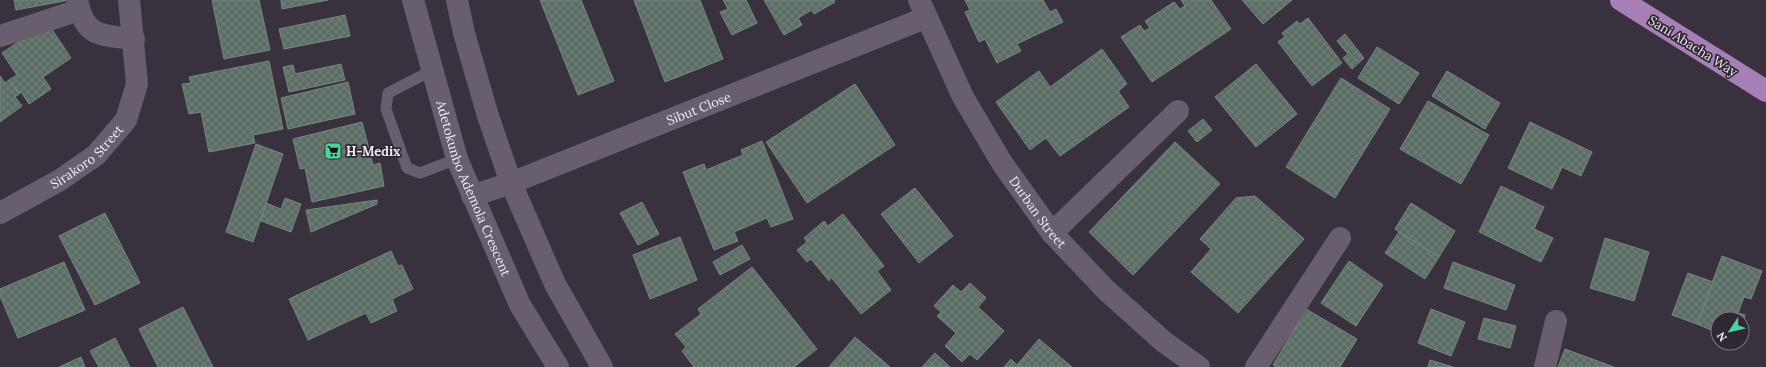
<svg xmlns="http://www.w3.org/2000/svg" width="1766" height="367" viewBox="0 0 1766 367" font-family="Lora,serif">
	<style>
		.building { fill: url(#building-cross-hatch); stroke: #75887f }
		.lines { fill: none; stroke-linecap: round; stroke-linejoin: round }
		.service { stroke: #695e6d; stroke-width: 11 }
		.minor { stroke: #695e6d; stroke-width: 22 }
		.secondary { stroke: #695e6d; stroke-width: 22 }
		.motorway { stroke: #a57fb6; stroke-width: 22 }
		.labels { text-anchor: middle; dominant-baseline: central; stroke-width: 3.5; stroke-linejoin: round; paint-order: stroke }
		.street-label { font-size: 13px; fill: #f0eaf2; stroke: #302734 }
		.poi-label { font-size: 13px; font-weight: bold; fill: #f0eaf2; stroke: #302734; text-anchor: start }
	</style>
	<defs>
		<pattern id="building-cross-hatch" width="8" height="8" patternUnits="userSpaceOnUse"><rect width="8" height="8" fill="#5b6d64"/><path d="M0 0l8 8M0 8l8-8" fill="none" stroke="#73827b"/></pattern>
	</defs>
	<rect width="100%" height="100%" fill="#3a313e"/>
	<g class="building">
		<polygon points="14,0 69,0 16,10"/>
		<polygon points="212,0 259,0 270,50 224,59"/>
		<polygon points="281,0 328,0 282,9"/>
		<polygon points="540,0 581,0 614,81 578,95"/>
		<polygon points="634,0 700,0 723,59 665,82"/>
		<polygon points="723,0 746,0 757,23 732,35 720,12 728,9"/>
		<polygon points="764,0 834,0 835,2 814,14 812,10 798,18 802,25 784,35"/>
		<polygon points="965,0 1043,0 1050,12 1056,9 1063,22 1017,44 1021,51 997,63 985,39 979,42 965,12 970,10"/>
		<polygon points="1181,0 1211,0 1231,29 1152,82 1121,37 1140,25 1144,31 1150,28 1145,21 1174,2 1180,9 1185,6"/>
		<polygon points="1242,0 1292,0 1263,24"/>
		<polygon points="345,15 350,36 284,49 279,29"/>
		<polygon points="1308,18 1342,63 1312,86 1278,42 1285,37 1282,33 1297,21 1300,24"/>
		<polygon points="47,22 71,58 43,77 51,89 29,104 21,92 19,94 9,80 17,75 2,53"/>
		<polygon points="1345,34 1364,58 1352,69 1343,58 1348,54 1337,41"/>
		<polygon points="1377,47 1419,73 1399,104 1358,78"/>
		<polygon points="1102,49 1127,84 1118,91 1129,107 1060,156 1046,138 1030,150 996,102 1039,71 1050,87"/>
		<polygon points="269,61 283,129 253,135 255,143 209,152 201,112 189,114 182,84 191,83 189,77"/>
		<polygon points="341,64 345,80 289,92 283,67 293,65 295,74"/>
		<polygon points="1256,64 1297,114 1256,147 1215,97"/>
		<polygon points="1447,71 1500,103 1485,129 1432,96"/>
		<polygon points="0,76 5,83 9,80 19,94 15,97 22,106 0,122"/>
		<polygon points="1341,78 1390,109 1335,198 1286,167"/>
		<polygon points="348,82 355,114 288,129 281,98"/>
		<polygon points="855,84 895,145 807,203 766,142"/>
		<polygon points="1428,101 1489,135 1461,184 1400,149"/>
		<polygon points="1203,119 1212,130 1197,142 1188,131"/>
		<polygon points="362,122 373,165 380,163 384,186 312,202 305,168 300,169 293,139"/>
		<polygon points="1530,122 1592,152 1581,176 1562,167 1552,189 1508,168"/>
		<polygon points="762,141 793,219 771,227 767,218 734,232 738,241 714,250 683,172 704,164 706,170 743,155 741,150"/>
		<polygon points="1175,142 1220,184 1133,275 1089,232"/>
		<polygon points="256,144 283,154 253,242 226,232"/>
		<polygon points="1501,186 1544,207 1534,229 1553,238 1541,262 1479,232"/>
		<polygon points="915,188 953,236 919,263 881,214"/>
		<polygon points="1255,196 1304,239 1238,313 1191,272 1211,249 1200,239 1236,198"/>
		<polygon points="285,198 301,204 291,232 261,221 266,203 281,209"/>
		<polygon points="377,200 377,204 311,232 306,210"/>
		<polygon points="642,202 659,234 638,245 620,213"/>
		<polygon points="1411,203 1455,231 1439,257 1395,229"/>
		<polygon points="105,213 140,283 95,305 59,236"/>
		<polygon points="843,214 884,266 877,271 891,290 861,314 831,277 829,281 811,259 807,262 797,250 807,242 804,238 824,221 828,226"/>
		<polygon points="1399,232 1439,257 1425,279 1385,253"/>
		<polygon points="680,237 697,280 650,299 633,255"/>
		<polygon points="1605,238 1649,252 1634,301 1590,288"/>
		<polygon points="742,245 750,259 720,275 713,262"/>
		<polygon points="391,251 398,266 402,265 413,289 392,299 397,311 371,323 366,313 308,340 289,299"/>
		<polygon points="1722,256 1762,271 1751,299 1744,297 1738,313 1745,315 1742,324 1742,319 1718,319 1718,333 1697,324"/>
		<polygon points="1349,261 1383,285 1356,326 1321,303"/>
		<polygon points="64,262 85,310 18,338 0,296 0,289"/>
		<polygon points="1453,262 1515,285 1506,310 1444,288"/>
		<polygon points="752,267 817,349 794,367 694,367 682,351 686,347 675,334 701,314 698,309"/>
		<polygon points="1688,273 1713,282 1697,324 1672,315"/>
		<polygon points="970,283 986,298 978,307 1004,331 977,360 970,354 962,362 945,346 956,333 937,316 941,312 934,306 953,285 961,292"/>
		<polygon points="183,307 213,367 158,367 139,329"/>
		<polygon points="1306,309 1357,339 1340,367 1276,367 1273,365"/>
		<polygon points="1431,309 1465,322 1451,356 1418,343"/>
		<polygon points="1484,318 1516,326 1510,348 1478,339"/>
		<polygon points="855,337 890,367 829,367"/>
		<polygon points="115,338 130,367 99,367 90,351"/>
		<polygon points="1039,339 1072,367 1004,367 1011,359 1017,365"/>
		<polygon points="1565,349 1614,367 1558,367"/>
		<polygon points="935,353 950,367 922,367"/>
		<polygon points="81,357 85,367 59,367"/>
		<polygon points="1430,360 1453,367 1428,367"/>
	</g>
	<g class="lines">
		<polyline class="service" points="431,71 388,93 386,109 407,168 420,173 457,159"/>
		<g class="minor">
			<path d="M77 0C85 38 101 35 134 39"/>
			<path id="s1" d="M919 0 963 97 1002 163 1052 233 1106 290 1164 342 1199 367"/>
			<polyline points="0,36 79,10"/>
			<path id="s2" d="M472 196 511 183 925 18"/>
			<path id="s3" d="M0 213 60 180 96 155 126 120 137 84 129 0"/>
			<polyline points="1052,233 1178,111"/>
			<polyline points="1256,367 1340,238"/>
			<polyline points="1545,367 1556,321"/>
		</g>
		<g class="secondary">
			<path id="s4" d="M413 0 457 159 520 305 558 367"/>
			<polyline points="457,0 464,33 488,116 511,183 555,284 602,367"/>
		</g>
		<polyline class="motorway" points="1621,0 1766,91"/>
	</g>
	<defs>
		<g id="supermarket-square" transform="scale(0.9)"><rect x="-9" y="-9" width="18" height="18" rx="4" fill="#49d49d" stroke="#302734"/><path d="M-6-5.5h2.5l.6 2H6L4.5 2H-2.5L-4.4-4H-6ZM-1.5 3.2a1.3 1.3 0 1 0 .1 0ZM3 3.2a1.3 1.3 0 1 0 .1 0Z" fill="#111"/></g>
	</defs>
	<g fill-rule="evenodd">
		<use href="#supermarket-square" x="333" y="151"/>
	</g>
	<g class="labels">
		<g class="street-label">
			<text transform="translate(1693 46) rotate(32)">Sani Abacha Way</text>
			<text stroke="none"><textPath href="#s2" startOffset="243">Sibut Close</textPath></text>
			<text stroke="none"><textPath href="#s3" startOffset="104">Sirakoro Street</textPath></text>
			<text stroke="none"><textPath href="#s4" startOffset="198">Adetokunbo Ademola Crescent</textPath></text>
			<text stroke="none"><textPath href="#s1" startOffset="244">Durban Street</textPath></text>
		</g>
		<g class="poi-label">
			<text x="346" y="151">H-Medix</text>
		</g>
	</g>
	<g transform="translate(1730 331) rotate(235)"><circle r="19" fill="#302734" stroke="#7d7580"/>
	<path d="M0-3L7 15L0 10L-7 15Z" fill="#49d49d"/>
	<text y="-6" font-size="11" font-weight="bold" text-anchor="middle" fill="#f0eaf2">N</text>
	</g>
</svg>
